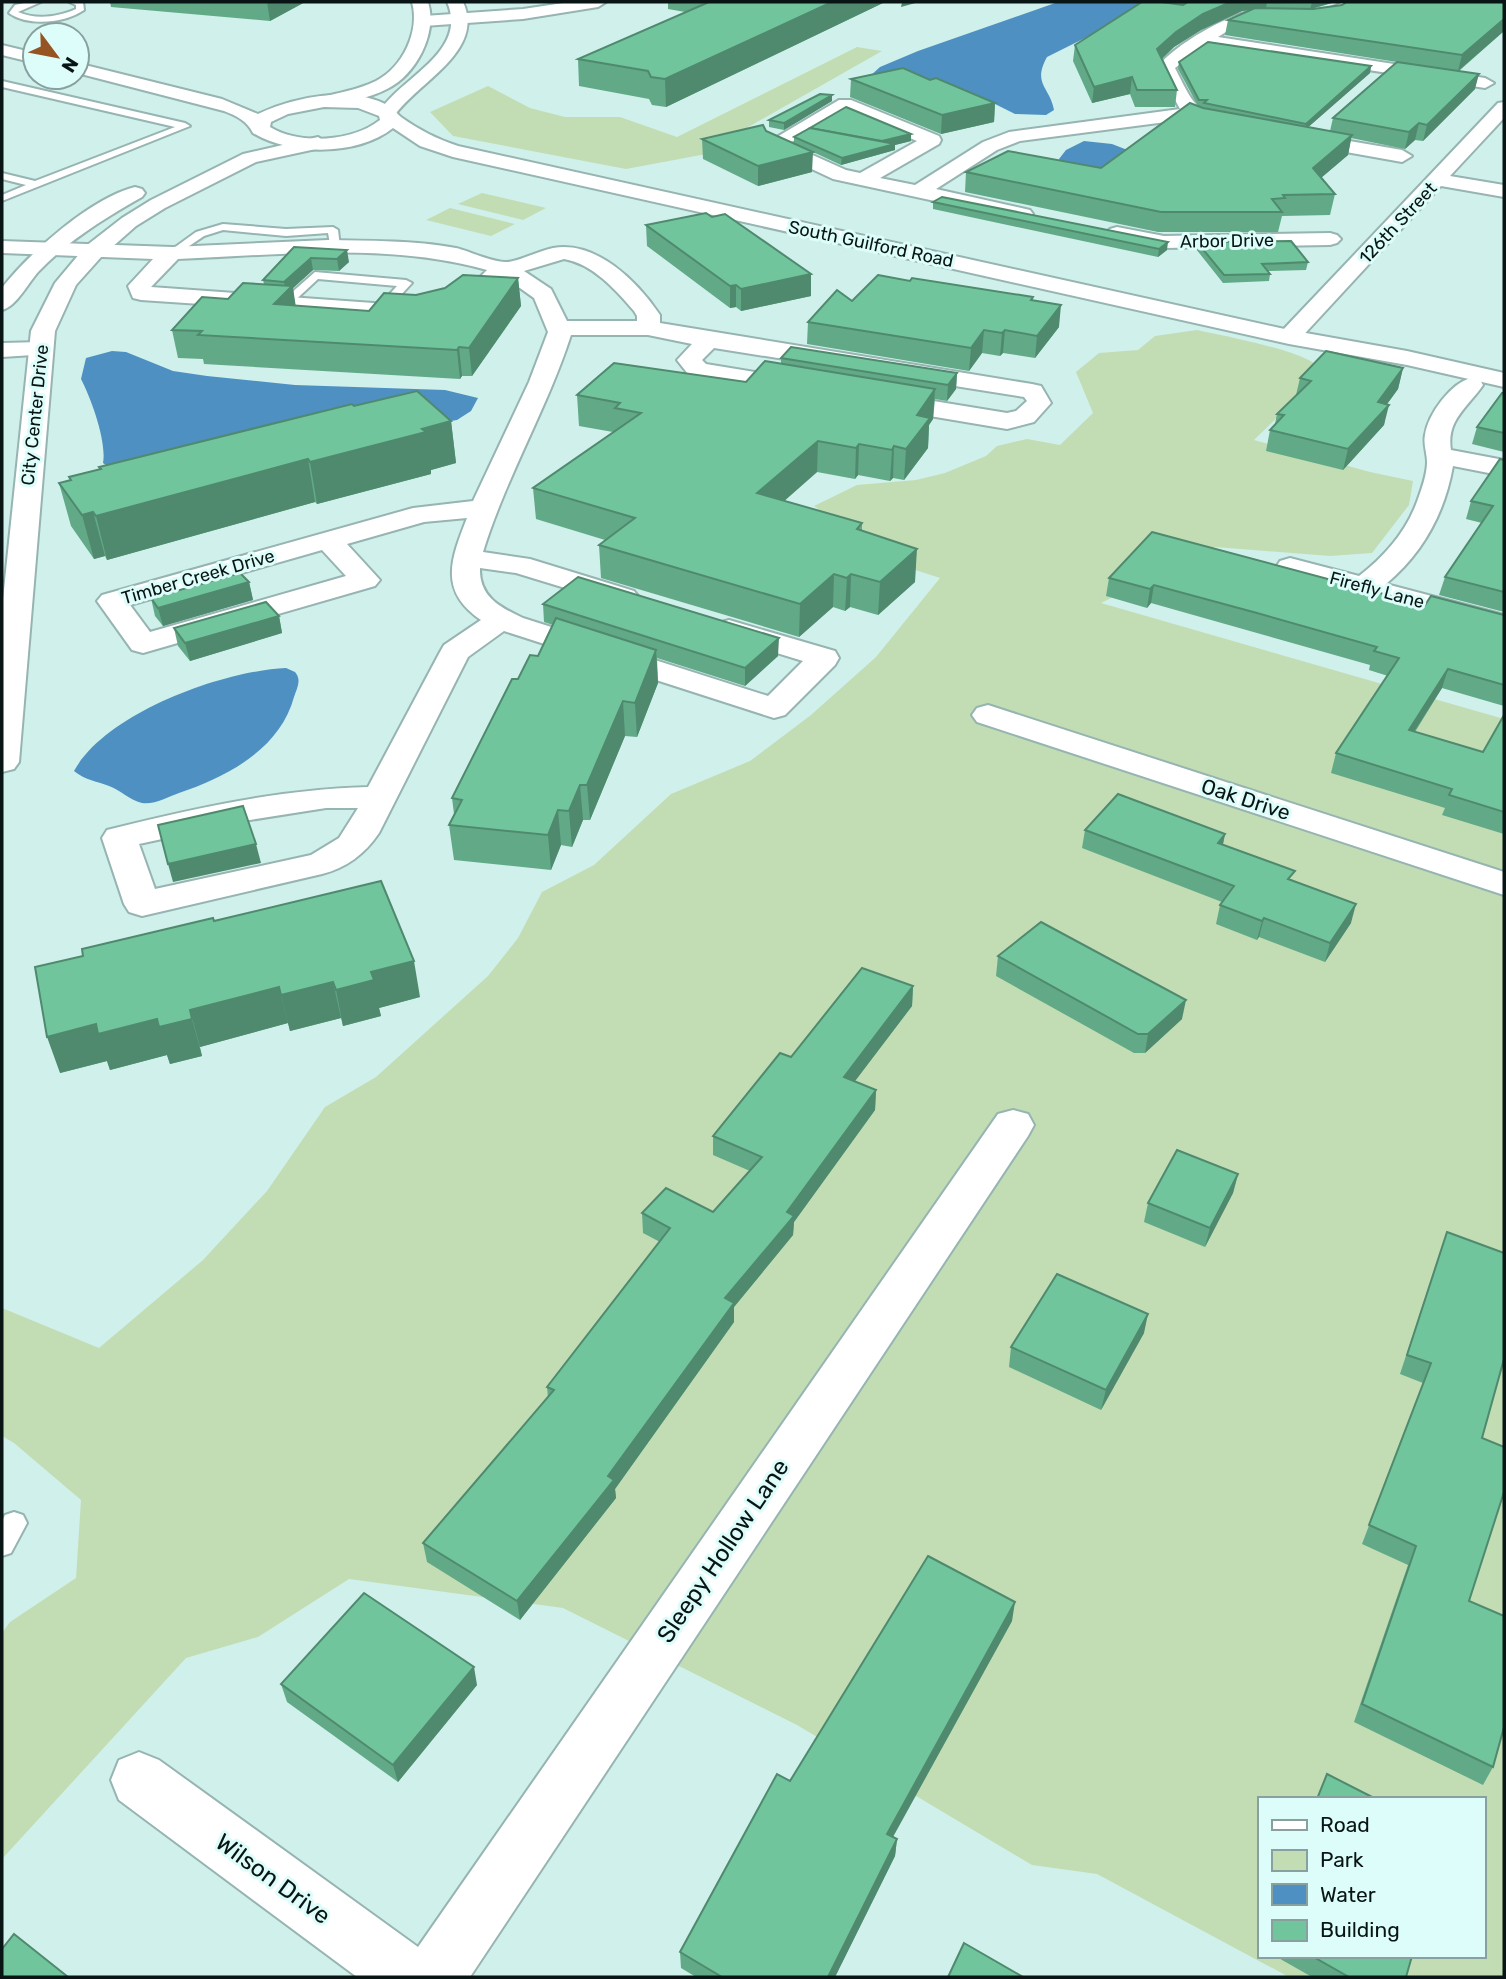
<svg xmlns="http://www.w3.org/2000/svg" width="1506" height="1979" viewBox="0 0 1506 1979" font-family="Rubik,sans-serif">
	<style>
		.green { fill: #c2ddb4; fill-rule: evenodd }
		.water { fill: #4e90c2 }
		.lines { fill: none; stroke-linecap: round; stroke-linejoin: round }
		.service-casing { stroke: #96b4b1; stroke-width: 4 }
		.minor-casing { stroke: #96b4b1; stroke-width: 4 }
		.tertiary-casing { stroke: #96b4b1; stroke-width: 4 }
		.secondary-casing { stroke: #96b4b1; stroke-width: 4 }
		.service { fill: #fff; fill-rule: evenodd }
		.minor { fill: #fff; fill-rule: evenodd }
		.tertiary { fill: #fff; fill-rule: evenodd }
		.secondary { fill: #fff; fill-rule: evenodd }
		.wall { fill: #61a987 }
		.shaded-wall { fill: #4f8a6e }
		.building { fill: #71c59d; stroke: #4f8a6e; stroke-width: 2 }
		.labels { text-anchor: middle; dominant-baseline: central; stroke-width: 6; stroke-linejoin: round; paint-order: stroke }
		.far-street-label { font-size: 18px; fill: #091514; stroke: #ddfdfa }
		.street-label { font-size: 21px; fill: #091514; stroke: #ddfdfa }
		.near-street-label { font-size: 24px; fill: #091514; stroke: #ddfdfa }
	</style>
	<rect width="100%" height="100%" fill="#d0f0ec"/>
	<g class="green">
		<polygon points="857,47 882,51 736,134 733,149 626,169 453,136 430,112 488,86 530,108 565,117 620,117 677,137"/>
		<polygon points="482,193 546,208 523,220 458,204"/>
		<polygon points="450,208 515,224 491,236 426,220"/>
		<path d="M1197 330C1219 335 1313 352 1319 369L1286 409 1254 440 1370 472 1413 481 1409 505 1372 553 1330 556 1215 547 1101 603 1504 719V1977H1289L1097 1874 1032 1865 797 1725 563 1608 349 1579 258 1637 186 1658 2 1859V1633L10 1622 76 1578 81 1500 14 1443 2 1436V1308L99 1348 203 1260 267 1191 325 1107 376 1077 488 976 518 938 542 892 594 865 671 794 750 761 811 715 876 657 940 578 903 566 814 506 857 485 916 480 945 473 986 456 997 446 1027 439 1060 445 1093 413 1076 372 1099 353 1138 350 1155 336ZM1259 1799H1483V1956H1259Z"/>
	</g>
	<g class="water">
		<path d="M1058 2H1278L1286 8H1255L1097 32 1047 57C1032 84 1050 87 1054 110L1046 115 1015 114 977 95 940 85 869 77 880 67 918 51Z"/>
		<polygon points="1084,141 1112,144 1143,156 1289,180 1065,167 1059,159 1066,150"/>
		<path d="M112 351 126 352 173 371 207 376 295 385 445 390 478 398 471 411 457 420 121 476 103 463C107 442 91 398 81 379L86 358Z"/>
		<path d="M286 668 295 672C302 680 297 688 294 697 280 749 227 777 179 793 168 797 154 805 142 803 131 801 120 790 109 786 96 781 85 780 74 771 106 713 222 671 286 668Z"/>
	</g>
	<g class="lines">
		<g class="service-casing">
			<g id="service">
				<path d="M29 2H41L18 12C36 20 58 17 76 9V5L69 2H83L84 10C65 23 29 27 9 13L15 5Z"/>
				<polygon points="2,81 185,123 190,126 2,201 2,195 26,185 2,179 2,173 35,181 175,127 2,87"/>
				<polygon points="223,224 286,229 333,227 338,230 340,247 331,249 328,233 286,236 223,230 204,236 176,255 167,253 196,232"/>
				<polygon points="315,272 406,280 412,283 385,312 381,313 375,310 397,286 318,279 289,306 281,306 281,302"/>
				<polygon points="14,1512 23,1515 27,1523 11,1553 2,1556 2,1521 5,1515"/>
			</g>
		</g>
		<g class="minor-casing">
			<g id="minor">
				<polygon points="570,2 606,2 598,7 523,19 424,26 416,21 424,16 523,9"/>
				<path d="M1343 2H1362C1334 34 1288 16 1252 21 1239 23 1229 30 1218 37L1485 78 1494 83 1485 88 1206 45 1175 68C1195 107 1194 111 1238 122L1240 126 1238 130 1215 128 1189 119 1020 141 997 150 936 189 1030 210 1033 214 1030 218 1023 220 833 179 767 148 765 144 839 100H851L939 136 941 140 939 144 880 178 915 185 983 142 1009 132 1180 109 1157 67C1175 45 1227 14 1254 11 1286 8 1314 20 1343 2ZM846 111 917 141 860 173 846 170 788 144Z"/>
				<polygon points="1504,102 1504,118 1450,176 1504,185 1504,197 1441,186 1297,342 1281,342 1277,337 1281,332 1498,103"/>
				<polygon points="1297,132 1402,150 1412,156 1402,162 1290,142 1288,138"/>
				<polygon points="1117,227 1164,236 1330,233 1337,235 1341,239 1337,243 1330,245 1164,248 1110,237 1106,233 1110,229"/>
				<path d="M328 240C370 241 414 240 456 248 469 251 494 263 507 262 520 261 538 251 553 248 596 240 638 282 660 315V323L1032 384 1041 386 1051 403 1034 422 1007 429 698 377 688 374 677 360 692 344 648 335H571C547 409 506 477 483 552L530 559 634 591 639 597 634 603 624 606 516 573 480 568C479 597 500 607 523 618L768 696 803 661 718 635 714 629 718 623 729 620 835 651 839 658 835 665 785 715 774 718 504 631 468 657 379 833C365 854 346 868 322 874L142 916 129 912 124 904 102 838 107 830C191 809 281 789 368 787L440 652 444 645 481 620C438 591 451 559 467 518L424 522 347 544 380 580 375 586 143 653 132 650 97 601 102 595 413 508 473 501 529 382 548 332 534 298 506 278 492 283 484 281 481 276 487 270C387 242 281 255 178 259L151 287 430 307 433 312 430 317 422 319 141 300 133 298 128 286 153 259 2 253V241L172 247ZM564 259C593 264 616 290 634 311L637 316V321H567L551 289 524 271ZM714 348 1024 397 1027 401 1016 411 1007 413 706 364 702 360ZM322 550 346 576 150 632 130 605ZM326 808H358L339 838 311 855 155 889 139 844 250 820Z"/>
				<polygon points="41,342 49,344 53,349 49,354 2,357 2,343"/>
				<path d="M1471 378 1480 380 1483 385C1468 407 1446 420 1451 450L1504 460V476L1453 466C1445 512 1423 553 1386 584L1504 615V633L1280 573 1276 567 1280 561 1290 558 1359 576C1385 556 1407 531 1418 499 1422 488 1427 474 1427 462 1427 453 1423 444 1425 435 1428 414 1451 383 1471 378Z"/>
				<polygon points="988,705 1504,872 1504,895 977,722 972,715 977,708"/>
				<polygon points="1013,1110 1028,1114 1034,1125 1028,1136 470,1977 357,1977 119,1800 111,1780 119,1760 139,1752 159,1760 418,1947 998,1114"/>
			</g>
		</g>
		<g class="tertiary-casing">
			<g id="tertiary">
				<path d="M412 2H428C438 33 416 75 387 89 368 99 345 102 324 107L318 106 315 102 318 98C337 93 358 90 376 81 403 67 420 31 412 2Z"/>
				<path d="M447 2H463C486 51 417 83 395 115H383L380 111C400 78 469 52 447 2Z"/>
				<polygon points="318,137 327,143 325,147 256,162 165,208 136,226 102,256 76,285 55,331 19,762 14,769 2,772 2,609 31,331 55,283 86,246 122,218 151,200 243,154"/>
				<path d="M135 187 142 189 145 193 142 197C105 218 69 240 39 271 28 283 17 306 2 310V288C29 253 91 198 135 187Z"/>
			</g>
		</g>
		<g class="secondary-casing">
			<g id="secondary">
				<polygon points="2,45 35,53 35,63 2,55"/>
				<path d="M77 63 222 99 258 114C294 97 352 85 389 106 394 109 397 114 401 117 419 130 437 139 458 146L1289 330 1407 351 1504 373V387L1407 365 1289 344 453 157 420 146 393 128C358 156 291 156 253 133 247 121 237 116 224 111L77 73ZM324 107 358 108 379 116 380 120C352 142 299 145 270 127L271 122 288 114Z"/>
			</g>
		</g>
		<use href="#service" class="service"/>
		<use href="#minor" class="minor"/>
		<use href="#tertiary" class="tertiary"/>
		<use href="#secondary" class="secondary"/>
	</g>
	<g class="wall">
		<polygon points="110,2 305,2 270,21 111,7"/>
		<polygon points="668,2 885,2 666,107 652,105 649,99 579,86 578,59 685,12 668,9"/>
		<polygon points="1188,2 1335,2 1312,9 1504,31 1459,71 1475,89 1423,141 1415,140 1405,149 1351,138 1348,155 1321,178 1335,194 1330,215 1282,216 1278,232 1158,232 965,192 966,172 1101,168 1198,106 1178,69 1179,62 1371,66 1370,73 1308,127 1330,131 1333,118 1397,62 1225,35 1228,20 1252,10 1242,11 1201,30 1174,47 1162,59 1177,90 1175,107 1135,107 1130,94 1092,103 1073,61 1075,45 1183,5"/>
		<polygon points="851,79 930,80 995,103 994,122 941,134 850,97"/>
		<polygon points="832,95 832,101 784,130 769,127 769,120"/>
		<polygon points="766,131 794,144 794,137 911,134 911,141 895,145 895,150 841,165 800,146 812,172 758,186 703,159 702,139"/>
		<polygon points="933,202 1167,250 1158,257 933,209"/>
		<polygon points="646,225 811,296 741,311 736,307 730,308 647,246"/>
		<polygon points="1197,242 1308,262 1306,270 1268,271 1270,274 1269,281 1223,283 1196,249"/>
		<polygon points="294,247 349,262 339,271 313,270 293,288 295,306 369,311 416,295 518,278 521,306 472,376 462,376 460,379 204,364 203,359 178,358 172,330 228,299 264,284 263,280"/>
		<polygon points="1033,300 1059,327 1035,358 1003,353 1000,356 982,353 969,371 807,344 808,322 852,301"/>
		<polygon points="781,358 957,373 956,389 947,401 935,399 933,419 929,425 928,448 904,480 893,478 890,481 858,475 855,479 817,472 784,501 862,523 862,530 915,582 878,615 850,607 845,611 833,607 799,637 601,578 599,545 605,540 536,519 533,488 613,432 579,426 577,395 746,382 781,364"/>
		<polygon points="1403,368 1398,389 1387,404 1384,425 1343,470 1266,451 1270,430 1275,424 1277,414 1296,395 1300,378"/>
		<polygon points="1504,393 1504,452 1472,444 1477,427"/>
		<polygon points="354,406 451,421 456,463 431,470 431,474 317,504 315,502 107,560 105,556 94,559 71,526 59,483 70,480 69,477 100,469 99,467"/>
		<polygon points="1504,460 1504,612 1439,595 1445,577 1482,523 1466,519 1471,501"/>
		<polygon points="1109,578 1425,605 1504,615 1504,706 1442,688 1415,732 1483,752 1504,715 1504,834 1442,815 1445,808 1331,773 1336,753 1388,676 1369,670 1370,665 1151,603 1147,608 1106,596"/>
		<polygon points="249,582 253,600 163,626 155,616 151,598"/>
		<polygon points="543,604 778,656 745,686 657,658 658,683 637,737 625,736 590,820 583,820 572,847 561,845 551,870 454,860 449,825 454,814 452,798 518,679 538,656 553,625 544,622"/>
		<polygon points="279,616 282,633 190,661 178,646 174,628"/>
		<polygon points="1085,830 1225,834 1223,845 1292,880 1351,923 1325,962 1259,937 1257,940 1216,924 1220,905 1222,902 1082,848"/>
		<polygon points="83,956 420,997 379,1008 381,1016 343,1026 341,1018 290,1031 288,1023 200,1047 202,1056 170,1064 167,1055 110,1070 107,1061 60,1073"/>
		<polygon points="998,956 1182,1019 1145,1053 1134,1053 996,976"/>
		<polygon points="913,986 912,1006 854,1082 876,1090 875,1110 794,1222 793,1235 734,1307 734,1322 615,1489 616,1498 520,1620 427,1562 423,1543 548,1398 547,1387 660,1242 643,1233 642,1213 713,1212 750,1171 713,1155 713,1136 791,1057"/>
		<polygon points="1238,1174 1233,1193 1205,1247 1144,1222 1148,1203"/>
		<polygon points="1447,1232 1482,1438 1469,1601 1493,1767 1483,1785 1354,1722 1408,1565 1362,1544 1423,1383 1400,1374 1440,1252"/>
		<polygon points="1144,1333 1101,1410 1009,1367 1011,1347"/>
		<polygon points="1012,1621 893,1837 897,1839 895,1856 835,1977 696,1977 681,1968 680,1952 790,1781"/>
		<polygon points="281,1684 477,1685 398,1782 287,1702"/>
		<polygon points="1275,1956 1412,1956 1406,1977 1312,1977"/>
	</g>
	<g class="shaded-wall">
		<polygon points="267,2 305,2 270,21"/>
		<polygon points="832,2 885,2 666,107 665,79"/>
		<polygon points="902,2 919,2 901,7"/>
		<polygon points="1231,2 1267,2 1266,8 1242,11 1201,30 1174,47 1155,65 1157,49 1176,32 1203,14"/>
		<polygon points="1312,2 1335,2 1310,9"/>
		<polygon points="1504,19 1504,31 1458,71 1462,55"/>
		<polygon points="1371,66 1370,73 1305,130 1306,124"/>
		<polygon points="1479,74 1475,89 1423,141 1427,125"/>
		<polygon points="1132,77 1130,94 1092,103 1094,87"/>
		<polygon points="832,95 832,101 784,130 784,123"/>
		<polygon points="995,103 994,122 941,134 942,115"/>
		<polygon points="1419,123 1415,140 1405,149 1409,132"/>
		<polygon points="911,134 911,141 895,145 895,150 841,165 842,158 882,141"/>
		<polygon points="1352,135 1348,155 1309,188 1313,168"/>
		<polygon points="813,152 812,172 758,186 758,166"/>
		<polygon points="1168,242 1167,250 1158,257 1159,249"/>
		<polygon points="347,250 349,262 339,271 337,259"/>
		<polygon points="311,258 313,270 293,288 297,314 274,304 286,292 284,282"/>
		<polygon points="811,274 811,296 741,311 741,289"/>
		<polygon points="518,278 521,306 472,376 469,348"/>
		<polygon points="736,285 736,307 730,308 730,286"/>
		<polygon points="1061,305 1059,327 1035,358 1037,336"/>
		<polygon points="984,330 982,353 969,371 971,348"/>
		<polygon points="1005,330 1003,353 1000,356 1002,333"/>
		<polygon points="459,347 462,376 460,379 457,350"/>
		<polygon points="1403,368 1398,389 1377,418 1389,405 1384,425 1343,470 1348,449 1378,402"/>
		<polygon points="957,373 956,389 947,401 948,385"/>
		<polygon points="935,389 933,419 929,425 928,448 904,480 906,449 917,415"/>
		<polygon points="451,421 456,463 431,470 431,474 317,504 310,462"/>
		<polygon points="818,441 817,472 757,525 757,493"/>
		<polygon points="859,444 858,475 855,479 856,448"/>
		<polygon points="894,446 893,478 890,481 892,450"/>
		<polygon points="308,459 315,502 107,560 96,516"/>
		<polygon points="93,512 105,556 94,559 82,515"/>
		<polygon points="917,549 915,582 878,615 880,582"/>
		<polygon points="834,574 833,607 799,637 800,604"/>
		<polygon points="851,574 850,607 845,611 847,578"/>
		<polygon points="249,582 253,600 163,626 158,608"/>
		<polygon points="1154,585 1151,603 1147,608 1150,589"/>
		<polygon points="279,616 282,633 190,661 185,643"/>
		<polygon points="779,638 778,656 745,686 745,668"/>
		<polygon points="656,650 658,683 637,737 635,703"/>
		<polygon points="1448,669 1442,688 1403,749 1409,730"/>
		<polygon points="623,701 625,736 590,820 587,785"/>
		<polygon points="580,785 583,820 572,847 569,811"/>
		<polygon points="558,810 561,845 551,870 548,835"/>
		<polygon points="1225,834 1221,852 1218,843"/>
		<polygon points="256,844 261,863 173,882 168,864"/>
		<polygon points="1356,904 1351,923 1325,962 1330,943"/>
		<polygon points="1264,918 1259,937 1257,940 1262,921"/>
		<polygon points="414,961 420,997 379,1008 381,1016 343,1026 336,990 371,972"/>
		<polygon points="333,982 341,1018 290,1031 281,995"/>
		<polygon points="913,986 912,1006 843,1097 844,1077"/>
		<polygon points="279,987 288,1023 200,1047 190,1010"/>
		<polygon points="1186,1000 1182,1019 1145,1053 1148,1034"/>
		<polygon points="157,1019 192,1019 202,1056 170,1064 167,1055 110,1070 107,1061 60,1073 47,1037 96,1024"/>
		<polygon points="876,1090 875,1110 794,1222 793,1235 734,1307 734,1322 615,1489 616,1498 520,1620 517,1601 608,1476 725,1298"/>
		<polygon points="1238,1174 1233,1193 1205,1247 1210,1228"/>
		<polygon points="1148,1314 1144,1333 1101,1410 1106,1390"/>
		<polygon points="1015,1602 1012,1621 885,1851 887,1834"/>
		<polygon points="474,1667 477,1685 398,1782 393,1765"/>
		<polygon points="897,1839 895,1856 835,1977 828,1977"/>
	</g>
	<g class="building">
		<polygon points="709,2 832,2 665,79 651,77 648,71 578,59"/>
		<polygon points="1142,2 1161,2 1183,5 1188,2 1231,2 1203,14 1176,32 1157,49 1177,90 1137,90 1132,77 1094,87 1075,45"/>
		<polygon points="1347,2 1504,2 1504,19 1462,55 1228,20 1255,8 1313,9 1342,5"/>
		<polygon points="1208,42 1371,66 1306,124 1204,103 1207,100 1199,100 1179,62"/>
		<polygon points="1397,62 1479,74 1427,125 1419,123 1409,132 1333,118"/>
		<polygon points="903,68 930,80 936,78 995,103 942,115 851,79"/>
		<polygon points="820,94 832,95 784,123 769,120"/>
		<polygon points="1190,103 1203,108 1352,135 1313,168 1335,194 1283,195 1285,198 1272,199 1282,212 1161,212 966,172 1008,151 1101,168"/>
		<polygon points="846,107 911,134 882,141 810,128"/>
		<polygon points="763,125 766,131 813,152 758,166 702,139"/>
		<polygon points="810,128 895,144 842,158 794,137"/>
		<polygon points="942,197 1168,242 1159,249 933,202"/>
		<polygon points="706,213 712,217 725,214 811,274 741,289 736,285 730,286 646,225"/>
		<polygon points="1291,241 1308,262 1262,264 1270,274 1224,275 1197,242"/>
		<polygon points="294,247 347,250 337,259 311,258 284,282 263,280"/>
		<polygon points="463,275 518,278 469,348 459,347 457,350 198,335 202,331 172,330 202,297 228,299 243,283 292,286 274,304 369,311 384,293 416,295 445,288"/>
		<polygon points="878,275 910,281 912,278 1033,297 1031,300 1061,305 1037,336 1005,330 1002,333 984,330 971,348 808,322 837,290 852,301"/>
		<polygon points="791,347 957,373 948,385 781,358"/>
		<polygon points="1326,351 1403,368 1378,402 1389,405 1348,449 1270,430 1284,415 1277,414 1311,381 1300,378"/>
		<polygon points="765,361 935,389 917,415 930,418 906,449 894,446 892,450 859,444 856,448 818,441 757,493 862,523 857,529 917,549 880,582 851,574 847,578 834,574 800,604 599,545 635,518 533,488 641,413 615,408 620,403 577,395 614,363 746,382"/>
		<polygon points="417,391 451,421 422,429 426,432 310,462 308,459 96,516 93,512 82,515 59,483 71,480 69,477 101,469 99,467 352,404 354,406"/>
		<polygon points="1502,393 1504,393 1504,433 1477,427"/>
		<polygon points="1500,459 1504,460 1504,592 1445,577 1493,506 1471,501"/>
		<polygon points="1152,532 1425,605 1431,596 1504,615 1504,685 1448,669 1409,730 1483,752 1504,715 1504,812 1449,795 1452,789 1336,753 1399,658 1374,651 1377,647 1257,613 1154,585 1150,589 1109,578"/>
		<polygon points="240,573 249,582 158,608 151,598"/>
		<polygon points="578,577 779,638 745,668 543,604"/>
		<polygon points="266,602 279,616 185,643 174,628"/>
		<polygon points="556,618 656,650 635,703 623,701 587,785 580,785 569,811 558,810 548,835 449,825 462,800 452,798 512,679 518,679 530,655 538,656"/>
		<polygon points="1118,794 1225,834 1218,843 1295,871 1288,879 1356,904 1330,943 1264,918 1262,921 1220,905 1234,886 1085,830"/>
		<polygon points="243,806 256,844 168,864 158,825"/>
		<polygon points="381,881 414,961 371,972 374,980 336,990 333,982 281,995 279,987 190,1010 192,1019 159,1027 157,1019 98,1034 96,1024 47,1037 35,967 83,956 82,949 213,918 214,921"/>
		<polygon points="1041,922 1186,1000 1148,1034 1138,1034 998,956"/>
		<polygon points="862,968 913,986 844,1077 876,1090 787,1212 794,1216 725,1298 734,1303 608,1476 614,1480 517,1601 423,1543 554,1390 547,1387 670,1228 642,1213 666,1188 713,1212 762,1157 713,1136 780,1053 791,1057"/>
		<polygon points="1177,1150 1238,1174 1210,1228 1148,1203"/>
		<polygon points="1447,1232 1504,1253 1504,1359 1482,1438 1504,1447 1504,1492 1469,1601 1504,1616 1504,1727 1493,1767 1362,1704 1416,1546 1369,1525 1431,1363 1407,1355"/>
		<polygon points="1057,1274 1148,1314 1106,1390 1011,1347"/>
		<polygon points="928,1556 1015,1602 887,1834 897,1839 828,1977 722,1977 680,1952 777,1774 790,1781"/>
		<polygon points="364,1593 474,1667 393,1765 281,1684"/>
		<polygon points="1327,1774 1376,1799 1317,1799"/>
		<polygon points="14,1934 68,1977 2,1977 2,1949"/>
		<polygon points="964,1943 1023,1977 948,1977"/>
		<polygon points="1312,1956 1412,1956 1406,1977 1349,1977"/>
	</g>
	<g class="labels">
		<g class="far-street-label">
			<text transform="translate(1398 223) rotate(-47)">126th Street</text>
			<text transform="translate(1227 241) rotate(-1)">Arbor Drive</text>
			<text transform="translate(871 244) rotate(12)">South Guilford Road</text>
			<text transform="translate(35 415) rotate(-84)">City Center Drive</text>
			<text transform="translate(198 577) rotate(-16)">Timber Creek Drive</text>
			<text transform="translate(1377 590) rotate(15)">Firefly Lane</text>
		</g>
		<g class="street-label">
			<text transform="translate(1246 799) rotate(18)">Oak Drive</text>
		</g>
		<g class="near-street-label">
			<text transform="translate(723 1551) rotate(-56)">Sleepy Hollow Lane</text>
			<text transform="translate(273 1879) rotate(36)">Wilson Drive</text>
		</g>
	</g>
	<rect width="1506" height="1979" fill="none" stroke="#091514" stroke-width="7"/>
	<rect x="1258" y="1797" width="228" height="161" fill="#ddfdfa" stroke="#88a09e" stroke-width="2"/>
	<rect x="1272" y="1820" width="35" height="10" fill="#ffffff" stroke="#88a09e" stroke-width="2"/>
	<text x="1320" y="1832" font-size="21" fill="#091514">Road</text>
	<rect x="1272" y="1850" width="35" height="21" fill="#c2ddb4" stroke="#88a09e" stroke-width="2"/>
	<text x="1320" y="1867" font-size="21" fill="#091514">Park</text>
	<rect x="1272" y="1884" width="35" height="21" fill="#4e90c2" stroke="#88a09e" stroke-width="2"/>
	<text x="1320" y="1902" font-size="21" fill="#091514">Water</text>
	<rect x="1272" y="1920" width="35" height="21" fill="#71c59d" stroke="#88a09e" stroke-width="2"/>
	<text x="1320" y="1937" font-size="21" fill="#091514">Building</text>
	<g transform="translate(56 56) rotate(122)"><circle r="33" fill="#ddfdfa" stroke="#88a09e" stroke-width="2"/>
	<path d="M0-5L12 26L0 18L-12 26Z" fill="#965423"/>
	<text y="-10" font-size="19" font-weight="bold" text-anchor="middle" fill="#091514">N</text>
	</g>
</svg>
